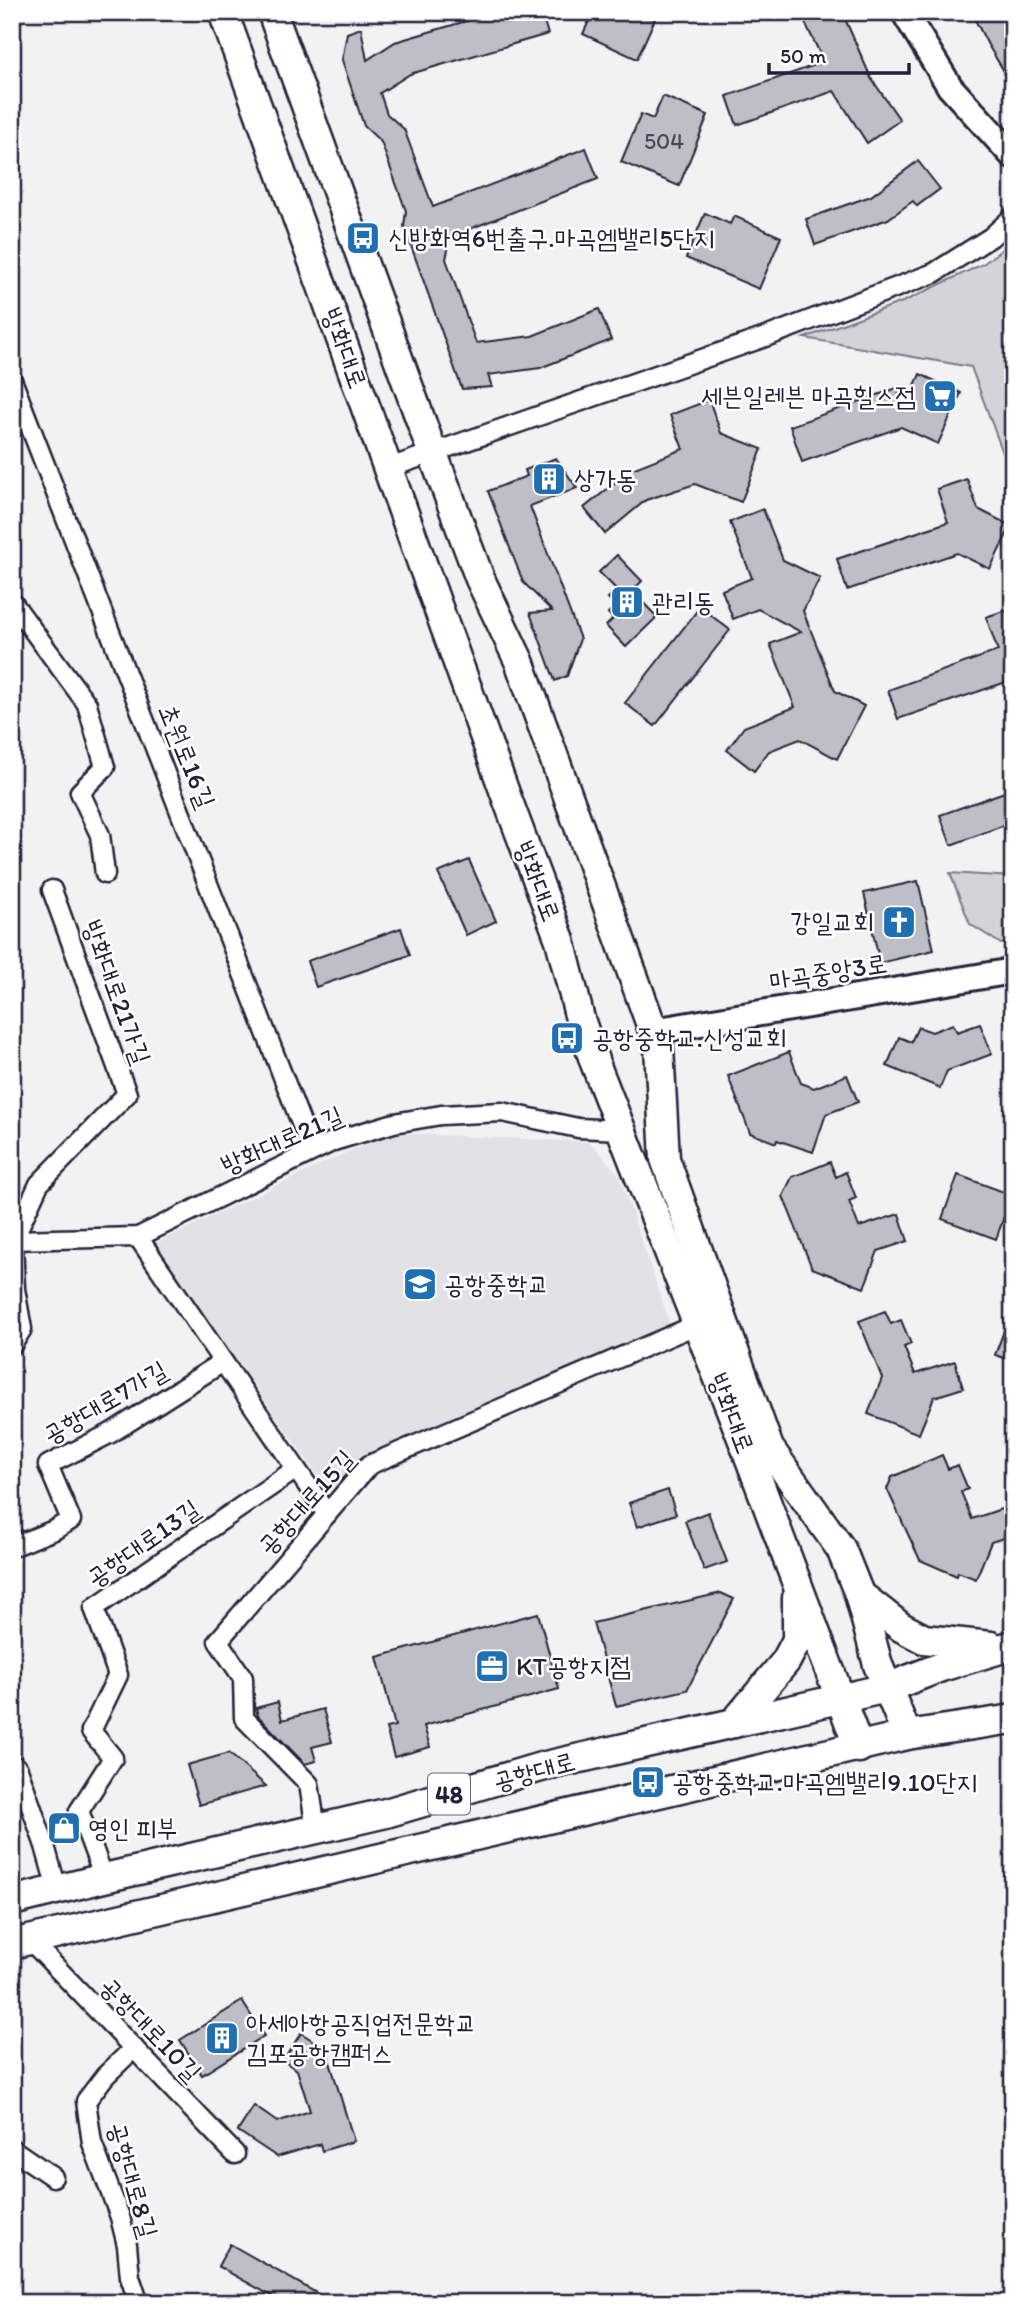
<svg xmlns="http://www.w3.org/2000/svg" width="1025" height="2315" viewBox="0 0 1025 2315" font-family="Itim,'Poor Story',sans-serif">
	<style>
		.built { fill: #e2e2e6 }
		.green { fill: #d3d3d8; stroke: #7a7a8a; stroke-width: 2 }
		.building { fill: #bebec6; stroke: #22223b; stroke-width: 2 }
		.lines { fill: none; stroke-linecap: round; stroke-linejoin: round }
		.street-casing { stroke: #22223b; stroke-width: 23 }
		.secondary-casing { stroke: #22223b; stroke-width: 30 }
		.primary-casing { stroke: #22223b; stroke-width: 33 }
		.street { stroke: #fff; stroke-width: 18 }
		.secondary { stroke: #fff; stroke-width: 24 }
		.primary { stroke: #fff; stroke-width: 28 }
		.labels { text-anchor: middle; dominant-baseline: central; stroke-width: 5; stroke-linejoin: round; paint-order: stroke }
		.number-label { font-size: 23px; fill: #49495e }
		.shield { fill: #fff; stroke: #646476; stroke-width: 2 }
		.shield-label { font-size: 24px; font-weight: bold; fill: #22223b }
		.poi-label { font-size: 26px; fill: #22223b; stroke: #fff; text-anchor: start }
		.street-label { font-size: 26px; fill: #22223b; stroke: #fff }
	</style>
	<rect width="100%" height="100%" fill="#f2f2f3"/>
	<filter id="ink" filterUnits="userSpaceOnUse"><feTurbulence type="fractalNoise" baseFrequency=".0143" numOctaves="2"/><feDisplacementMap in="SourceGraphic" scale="14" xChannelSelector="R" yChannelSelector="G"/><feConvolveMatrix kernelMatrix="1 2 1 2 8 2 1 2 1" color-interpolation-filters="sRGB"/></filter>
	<g filter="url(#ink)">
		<polygon class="built" points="394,1133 590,1142 619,1175 670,1324 367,1454 334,1498 154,1244 343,1154"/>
		<g class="green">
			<polygon points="1013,241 1013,480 971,367 804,338 905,301 983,264"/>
			<polygon points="950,873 1013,877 1013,941 1001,944 970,924"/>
		</g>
		<g class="building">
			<polygon points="497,12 541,12 548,34 410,74 380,93 387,114 404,129 433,207 586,148 598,179 444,239 448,250 446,259 476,343 532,336 599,309 611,340 540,368 488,375 492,387 462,389 404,226 406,211 381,142 364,126 342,60 347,33 361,28 367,60 395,42"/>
			<polygon points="593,12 658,12 637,59 583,34"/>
			<polygon points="800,12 842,12 871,78 900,120 867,143 834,91 737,125 727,96 824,62"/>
			<polygon points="971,12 1013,12 1013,86 988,45"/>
			<polygon points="663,96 708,115 679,186 621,162 641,114 653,119"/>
			<polygon points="918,161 940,189 917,206 913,201 888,219 815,245 806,219 871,196"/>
			<polygon points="705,213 730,224 734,216 781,237 759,289 686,258"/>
			<polygon points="920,374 961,393 938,444 901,427 802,462 790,426 897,388 904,410"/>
			<polygon points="709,400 721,433 762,449 741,502 695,484 646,500 605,534 584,508 632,469 683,449 670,415"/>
			<polygon points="556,458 577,488 530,506 580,639 567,676 555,681 530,613 552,611 523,582 488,491 527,476 525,470"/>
			<polygon points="967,479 978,509 1011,526 990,569 957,553 847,590 837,559 948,522 937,489"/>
			<polygon points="763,509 783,560 820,578 803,611 835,691 864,706 837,759 800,739 769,751 754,771 727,750 744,727 795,707 770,644 801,632 758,609 733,619 722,590 752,578 730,522"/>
			<polygon points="617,555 642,581 632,591 657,617 626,647 606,626 613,619 608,613 616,606 608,598 617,590 599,572"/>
			<polygon points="700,607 730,630 655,726 625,703"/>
			<polygon points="1013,608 1013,685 1011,686 1009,681 898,719 888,690 998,651 986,617"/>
			<polygon points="1013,789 1013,822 951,845 940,815"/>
			<polygon points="469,860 496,921 466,935 438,873"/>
			<polygon points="918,881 934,950 880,963 864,893"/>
			<polygon points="401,928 410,955 316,987 307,961"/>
			<polygon points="953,1024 957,1032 980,1024 992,1054 947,1071 940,1088 887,1066 899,1037 911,1042 918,1027 932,1032"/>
			<polygon points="789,1052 801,1083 814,1088 847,1075 858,1102 826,1114 813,1152 777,1140 776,1143 750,1133 728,1076"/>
			<polygon points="830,1162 836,1177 846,1172 856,1198 849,1201 859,1227 899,1214 908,1241 878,1251 864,1288 812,1268 783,1196 792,1177"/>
			<polygon points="958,1175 1012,1195 996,1239 942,1219"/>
			<polygon points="885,1311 891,1324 901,1320 911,1344 904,1347 915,1374 955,1361 963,1388 934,1397 919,1434 868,1414 882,1378 859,1321"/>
			<polygon points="1011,1312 1013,1312 1013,1361 995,1355"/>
			<polygon points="942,1455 948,1469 958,1465 968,1489 961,1492 972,1519 1013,1505 1013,1535 991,1542 976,1579 958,1572 957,1576 920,1560 887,1489 892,1477"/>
			<polygon points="668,1490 676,1514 637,1527 629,1503"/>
			<polygon points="708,1512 727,1562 704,1570 685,1521"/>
			<polygon points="721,1593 734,1599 687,1690 616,1706 593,1623"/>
			<polygon points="538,1613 559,1689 424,1726 430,1747 394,1757 386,1728 395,1726 377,1657"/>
			<polygon points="278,1702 282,1720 323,1709 332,1742 312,1747 316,1761 305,1764 258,1716 256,1708"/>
			<polygon points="229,1753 266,1786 199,1805 187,1765"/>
			<polygon points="242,2001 264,2036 202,2075 180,2040"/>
			<polygon points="301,2033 326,2049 354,2141 322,2151 320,2144 277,2157 238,2131 254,2106 277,2122 310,2111 297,2070 283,2061"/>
			<polygon points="230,2244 334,2303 284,2303 218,2266"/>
		</g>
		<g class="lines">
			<g class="street-casing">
				<g id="street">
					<polyline points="12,380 312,1151"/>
					<polyline points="389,468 771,335 934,273 991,237 1013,217"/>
					<polyline points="12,602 87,704 105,767 80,792 100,835 105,874"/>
					<polyline points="138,1237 327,1514"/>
					<polyline points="12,1240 138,1237 334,1141 394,1123 441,1115 502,1112 578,1128 621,1130"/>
					<polyline points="12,1345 22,1329 15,1289 13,1240 39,1184 127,1094 52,890"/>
					<polyline points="12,1547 54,1530 71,1520 48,1465 111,1433 223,1362"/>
					<polyline points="12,1764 18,1769 45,1846 57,1889"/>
					<polyline points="316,1829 309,1784 244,1718 243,1678 218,1641 369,1465 698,1324"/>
					<polyline points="104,1878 79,1811 113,1758 91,1731 118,1675 94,1608 296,1469"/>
					<polyline points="30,1940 235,2154"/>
					<polyline points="134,2048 105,2076 86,2101 92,2143 120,2217 127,2245 130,2277 138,2301"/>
					<polyline points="12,2149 53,2177"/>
				</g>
			</g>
			<g class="secondary-casing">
				<g id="secondary">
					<polyline points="904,12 950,87 1013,156"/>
					<polyline points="653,1031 1013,971"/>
				</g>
			</g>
			<g class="primary-casing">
				<g id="primary">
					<polyline points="223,12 505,793 560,940 580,1019 595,1063 744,1443 859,1748"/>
					<polyline points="272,12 433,454 480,579 519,661 659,1047 665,1159 769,1448 841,1549 859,1594 878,1665 907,1735"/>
					<polyline points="859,1594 901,1627 924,1639 991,1646"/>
					<polyline points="734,1723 786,1661 797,1640 797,1598"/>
					<polyline points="12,1901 104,1878 386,1813 541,1767 887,1688 941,1667 1013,1645"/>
					<polyline points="12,1944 907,1735 1013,1719"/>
				</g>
			</g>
			<use href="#street" class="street"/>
			<use href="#secondary" class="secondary"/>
			<use href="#primary" class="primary"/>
		</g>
	</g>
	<defs>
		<g id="bus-square" transform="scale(1.75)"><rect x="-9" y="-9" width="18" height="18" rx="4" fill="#1f6fb2" stroke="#fff"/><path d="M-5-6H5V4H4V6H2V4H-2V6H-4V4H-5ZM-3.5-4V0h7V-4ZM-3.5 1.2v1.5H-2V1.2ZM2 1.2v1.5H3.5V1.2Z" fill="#fff"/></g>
		<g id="supermarket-square" transform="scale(1.75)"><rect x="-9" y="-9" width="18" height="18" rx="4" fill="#1f6fb2" stroke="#fff"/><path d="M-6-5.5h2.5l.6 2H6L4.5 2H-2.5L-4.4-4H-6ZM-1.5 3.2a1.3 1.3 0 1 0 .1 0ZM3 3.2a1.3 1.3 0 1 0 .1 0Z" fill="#fff"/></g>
		<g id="building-square" transform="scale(1.75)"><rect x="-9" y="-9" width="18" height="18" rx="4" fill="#1f6fb2" stroke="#fff"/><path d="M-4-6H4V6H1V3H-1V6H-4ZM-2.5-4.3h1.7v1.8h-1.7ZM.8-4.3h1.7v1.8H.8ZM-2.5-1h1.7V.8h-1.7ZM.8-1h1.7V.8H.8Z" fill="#fff"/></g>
		<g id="church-square" transform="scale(1.75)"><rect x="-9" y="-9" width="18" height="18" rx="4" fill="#1f6fb2" stroke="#fff"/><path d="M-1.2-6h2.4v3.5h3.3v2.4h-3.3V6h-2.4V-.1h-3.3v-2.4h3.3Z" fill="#fff"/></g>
		<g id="school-square" transform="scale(1.75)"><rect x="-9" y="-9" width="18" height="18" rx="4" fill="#1f6fb2" stroke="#fff"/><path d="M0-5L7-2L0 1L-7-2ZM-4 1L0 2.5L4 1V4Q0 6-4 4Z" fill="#fff"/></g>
		<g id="office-square" transform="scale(1.75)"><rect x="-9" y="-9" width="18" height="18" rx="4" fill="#1f6fb2" stroke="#fff"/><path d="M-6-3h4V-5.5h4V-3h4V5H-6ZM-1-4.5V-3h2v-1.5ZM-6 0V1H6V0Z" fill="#fff"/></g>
		<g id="shop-square" transform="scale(1.75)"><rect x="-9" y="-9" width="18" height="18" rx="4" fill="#1f6fb2" stroke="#fff"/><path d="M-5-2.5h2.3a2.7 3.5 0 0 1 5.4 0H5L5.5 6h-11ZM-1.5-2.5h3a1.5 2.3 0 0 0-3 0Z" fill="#fff"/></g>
	</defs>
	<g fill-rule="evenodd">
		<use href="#bus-square" x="363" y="238"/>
		<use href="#supermarket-square" x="940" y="396"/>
		<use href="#building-square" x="549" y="479"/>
		<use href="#building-square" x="627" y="602"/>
		<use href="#church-square" x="899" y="922"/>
		<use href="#bus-square" x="567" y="1038"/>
		<use href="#school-square" x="420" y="1284"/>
		<use href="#office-square" x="492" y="1666"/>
		<use href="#bus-square" x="648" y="1782"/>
		<use href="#shop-square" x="64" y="1828"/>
		<use href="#building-square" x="222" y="2038"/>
	</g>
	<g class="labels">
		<g class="number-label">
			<text x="664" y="141">504</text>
		</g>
		<rect class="shield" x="428" y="1773.5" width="42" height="41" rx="5"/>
		<g class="shield-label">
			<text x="449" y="1794">48</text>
		</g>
		<g class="poi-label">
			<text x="388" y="238">신방화역6번출구.마곡엠밸리5단지</text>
			<text x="916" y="396" text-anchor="end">세븐일레븐 마곡힐스점</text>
			<text x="574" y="479">상가동</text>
			<text x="652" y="602">관리동</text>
			<text x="874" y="922" text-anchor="end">강일교회</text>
			<text x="592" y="1038">공항중학교.신성교회</text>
			<text x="444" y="1284">공항중학교</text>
			<text x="516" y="1666">KT공항지점</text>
			<text x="672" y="1782">공항중학교.마곡엠밸리9.10단지</text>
			<text x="88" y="1828">영인 피부</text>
			<text x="246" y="2023">아세아항공직업전문학교<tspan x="246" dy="30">김포공항캠퍼스</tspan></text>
		</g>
		<g class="street-label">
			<text transform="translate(345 348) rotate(70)">방화대로</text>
			<text transform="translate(187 756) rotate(68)">초원로16길</text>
			<text transform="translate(538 881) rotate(69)">방화대로</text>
			<text transform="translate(828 972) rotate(-9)">마곡중앙3로</text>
			<text transform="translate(117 992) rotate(70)">방화대로21가길</text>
			<text transform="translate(282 1140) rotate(-24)">방화대로21길</text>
			<text transform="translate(105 1402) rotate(-30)">공항대로7가길</text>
			<text transform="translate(732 1413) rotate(69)">방화대로</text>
			<text transform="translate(306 1502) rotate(-48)">공항대로15길</text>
			<text transform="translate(143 1543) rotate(-35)">공항대로13길</text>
			<text transform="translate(534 1771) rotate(-15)">공항대로</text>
			<text transform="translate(151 2029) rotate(46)">공항대로10길</text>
			<text transform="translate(133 2180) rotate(74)">공항대로8길</text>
		</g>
	</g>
	<rect width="1025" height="2315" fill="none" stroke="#fff" stroke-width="42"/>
	<rect x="21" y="21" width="983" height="2273" fill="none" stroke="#22223b" stroke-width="2.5" filter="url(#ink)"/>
	<path d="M769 63v10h140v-10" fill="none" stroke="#22223b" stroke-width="3.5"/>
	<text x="780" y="63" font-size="21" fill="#22223b" stroke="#ffffff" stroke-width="5" paint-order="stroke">50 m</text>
</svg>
